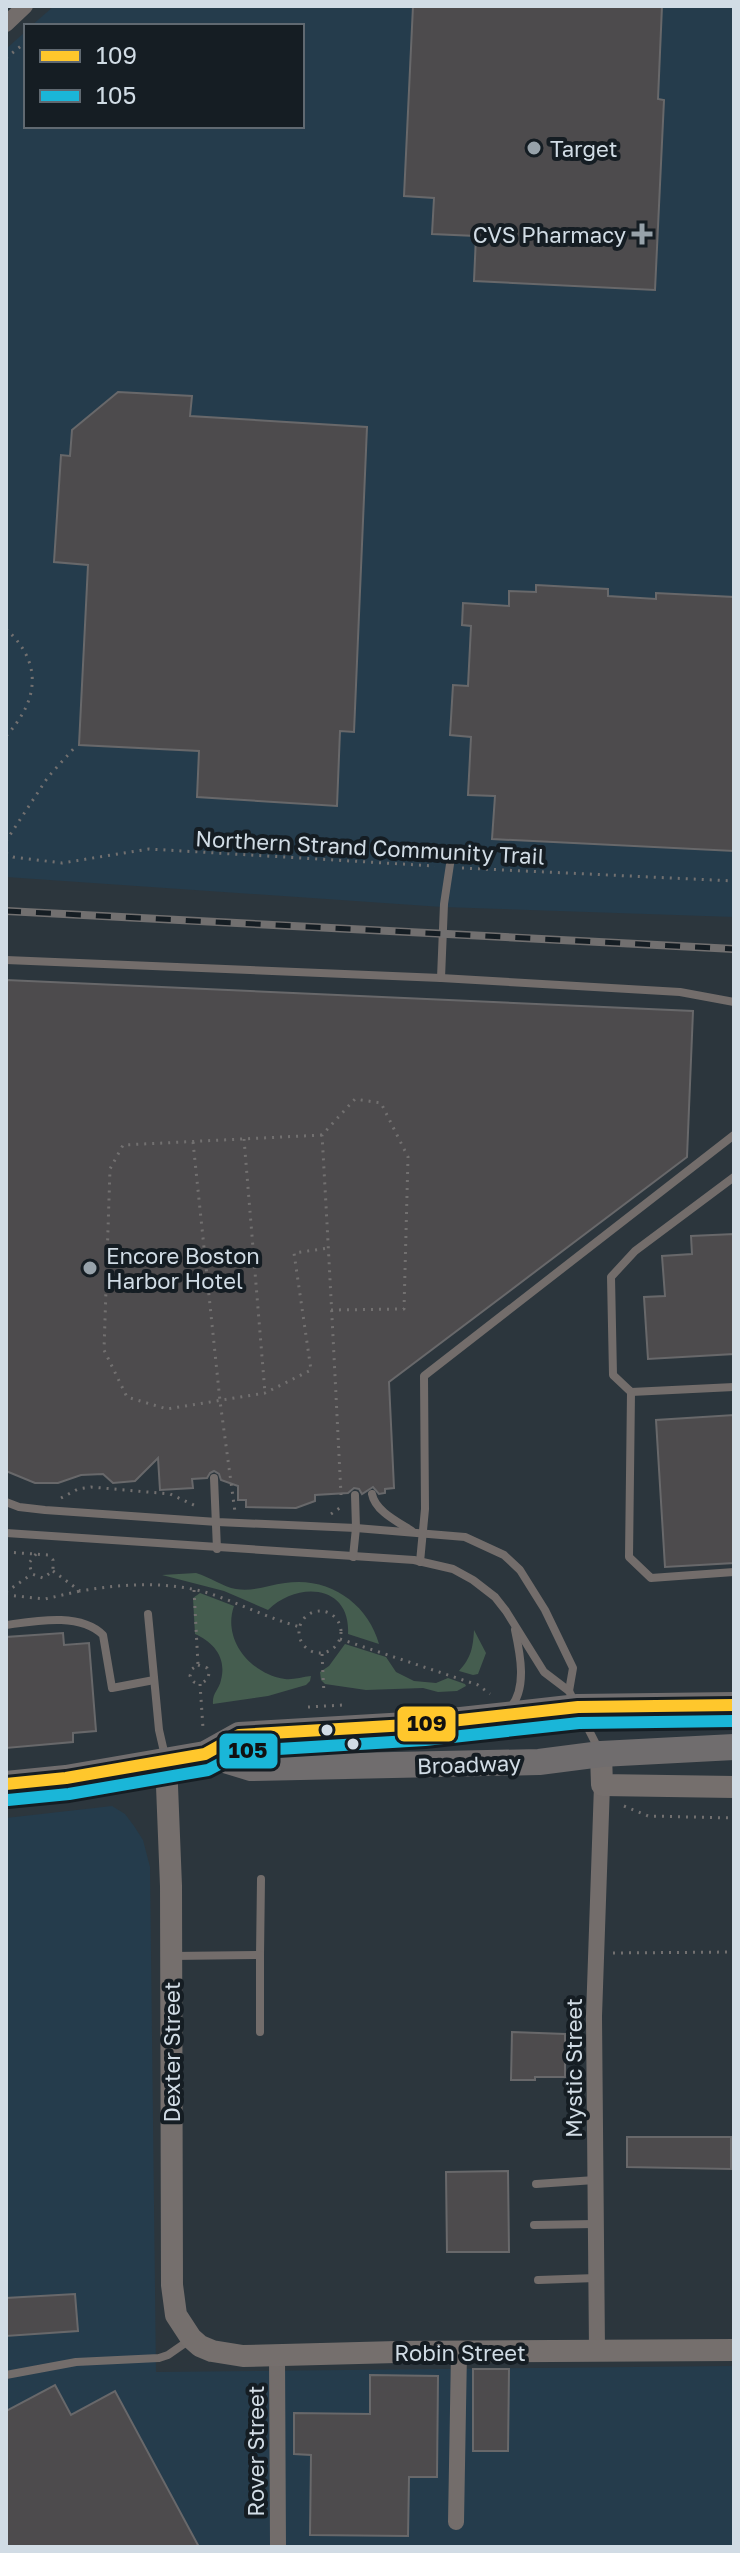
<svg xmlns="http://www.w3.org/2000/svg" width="740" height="2553" viewBox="0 0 740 2553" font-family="'Golos Text',sans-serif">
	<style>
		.built { fill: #253c4c }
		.green { fill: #455d4f }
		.building { fill: #4d4b4d; stroke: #68686a; stroke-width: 2 }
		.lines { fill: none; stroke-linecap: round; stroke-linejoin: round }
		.path { stroke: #727070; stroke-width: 3; stroke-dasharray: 2 6; stroke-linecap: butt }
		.lane { stroke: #736d6b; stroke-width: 8 }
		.street { stroke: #736d6b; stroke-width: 16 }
		.secondary { stroke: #756f6d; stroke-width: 22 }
		.primary { stroke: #706d6e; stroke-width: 26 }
		.rail-casing { stroke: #727070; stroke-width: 8 }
		.rail { stroke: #151d23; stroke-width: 5; stroke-dasharray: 15; stroke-linecap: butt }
		.bus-1-casing { stroke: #151d23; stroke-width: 18 }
		.bus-2-casing { stroke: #151d23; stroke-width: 18 }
		.bus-1 { stroke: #ffc72c; stroke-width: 12 }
		.bus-2 { stroke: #1ab6d8; stroke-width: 12 }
		.poi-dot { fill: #97a2aa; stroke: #151d23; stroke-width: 3 }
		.bus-dot { fill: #d1dce5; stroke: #151d23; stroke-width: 3 }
		.labels { text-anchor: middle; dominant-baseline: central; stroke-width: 8; stroke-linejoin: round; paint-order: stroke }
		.poi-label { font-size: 22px; fill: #d1dce5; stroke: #151d23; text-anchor: start }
		.street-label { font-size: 22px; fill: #d1dce5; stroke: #151d23 }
		.line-badge { stroke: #151d23; stroke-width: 3 }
		.pale-badge-label { font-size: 22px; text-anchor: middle; font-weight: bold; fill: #111 }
	</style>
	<rect width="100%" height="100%" fill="#2c363d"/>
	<g class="built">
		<polygon points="54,6 734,6 734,917 442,907 6,877 6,49 26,31 26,126 302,126 302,26 31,26"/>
		<polygon points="112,1806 125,1814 134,1826 143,1840 150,1867 156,2372 734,2366 734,2547 6,2547 6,1818"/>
	</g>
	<g class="green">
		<path d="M196 1573C210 1577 223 1587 236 1589 254 1592 268 1585 285 1583 328 1576 368 1603 379 1644L348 1634C351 1584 297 1581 268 1610L224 1591 162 1575Z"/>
		<path d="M200 1593 234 1606C222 1640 251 1674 285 1679 293 1680 302 1677 311 1676L310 1681 306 1685 268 1696 213 1704C212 1693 219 1690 221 1680 227 1657 213 1642 195 1634L193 1598Z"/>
		<path d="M474 1630 486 1653 478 1674 473 1675 459 1671C471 1658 473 1648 474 1630Z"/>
		<polygon points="345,1644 386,1657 396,1672 414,1681 436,1683 448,1678 465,1684 466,1686 457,1691 438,1692 423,1688 366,1690 325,1684 321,1680 320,1672 329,1666"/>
	</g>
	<g class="building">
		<polygon points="413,6 662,6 658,99 664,100 655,290 474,281 476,236 432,234 434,198 404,196"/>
		<polygon points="118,392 192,396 190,416 367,427 354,732 340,731 337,806 197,797 199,751 79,745 88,565 54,562 61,455 70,456 72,430"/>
		<polygon points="536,585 608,589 608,596 656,599 656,593 734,597 734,851 492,839 495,796 468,795 471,737 450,735 453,685 468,686 471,626 462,625 463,603 509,606 509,591 536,592"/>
		<polygon points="6,980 693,1011 687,1157 389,1382 394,1488 385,1489 385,1493 379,1494 373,1487 362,1494 359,1489 354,1488 348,1493 315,1495 315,1501 296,1508 246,1507 246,1500 238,1500 238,1486 221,1480 219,1474 214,1471 210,1473 207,1478 192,1479 193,1488 160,1490 158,1458 135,1481 113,1483 103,1474 81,1475 58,1483 35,1483 6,1471"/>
		<polygon points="734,1234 734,1354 648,1359 644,1297 665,1296 662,1256 692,1254 691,1236"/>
		<polygon points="734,1415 734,1563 665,1567 656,1420"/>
		<polygon points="63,1633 64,1645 89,1643 96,1731 73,1733 73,1742 6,1748 6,1637"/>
		<polygon points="512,2032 565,2034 565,2077 535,2077 535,2080 511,2080"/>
		<polygon points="627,2137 731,2137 731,2169 627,2167"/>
		<polygon points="508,2171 509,2252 447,2252 446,2172"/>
		<polygon points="75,2294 78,2331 6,2336 6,2298"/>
		<polygon points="473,2369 509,2369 508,2451 473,2451"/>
		<polygon points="370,2375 438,2376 437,2477 409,2477 408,2536 310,2535 311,2455 294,2454 294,2413 370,2414"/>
		<polygon points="55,2385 71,2415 115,2391 199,2547 6,2547 6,2411"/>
	</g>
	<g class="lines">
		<g class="path">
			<polyline points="6,58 26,42"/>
			<path d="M6 629C43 663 39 700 6 736"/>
			<polyline points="6,841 48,777 76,746"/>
			<polyline points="6,853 13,857 62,863 149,849 435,866"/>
			<polyline points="462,868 734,881"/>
			<polyline points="322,1135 123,1145 110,1169 104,1350 127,1397 167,1409 265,1393 311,1370 294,1253 329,1248"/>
			<polyline points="244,1139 265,1393"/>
			<polyline points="193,1142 220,1401 235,1512"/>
			<path d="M331 1310 404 1309 408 1157 381 1103 355 1099 322 1135C329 1255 335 1375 341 1495"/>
			<polyline points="61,1498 78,1489 91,1487 170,1494 196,1506"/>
			<polyline points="331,1514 344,1505"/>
			<polyline points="6,1552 48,1555 53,1560 53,1571"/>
			<polyline points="36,1554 29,1563 32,1574 43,1578 53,1571"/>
			<path d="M53 1571 80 1591C122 1584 163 1581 205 1592 237 1602 267 1618 300 1627"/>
			<polyline points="194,1590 198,1665 192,1669 190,1676 194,1682 200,1684"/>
			<polyline points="6,1592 32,1574"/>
			<polyline points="6,1595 45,1599 80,1591"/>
			<circle cx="320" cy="1632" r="21"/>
			<polyline points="340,1639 478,1685 490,1694"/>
			<polyline points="322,1654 324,1694"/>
			<polyline points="198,1665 207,1668 209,1673 208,1679 202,1683"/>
			<polyline points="200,1684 203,1728"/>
			<polyline points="308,1707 344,1705"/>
			<polyline points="624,1806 648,1816 734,1818"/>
			<polyline points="613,1953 734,1952"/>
		</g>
		<g class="lane">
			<polyline points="6,960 441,978 680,992 734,1002"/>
			<polyline points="441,978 444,904 452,851"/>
			<polyline points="734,1177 635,1251 611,1277 613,1375 631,1392 734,1387"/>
			<polyline points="631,1392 629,1557 651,1578 734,1572"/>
			<polyline points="214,1478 217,1549"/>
			<path d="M372 1494C375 1511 398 1522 412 1531"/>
			<polyline points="6,1502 19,1507 45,1510 217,1522 356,1528 465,1537 504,1555 520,1570 545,1610 573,1668 569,1691 599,1750"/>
			<polyline points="6,1533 414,1560 453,1569 473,1580 495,1597 506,1611 544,1672 569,1691"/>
			<polyline points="353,1557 356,1528 355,1495"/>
			<polyline points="420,1562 425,1509 424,1376 734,1135"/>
			<polyline points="148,1614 159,1730 165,1756"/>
			<path d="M6 1625C35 1621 80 1612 103 1635L112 1688 154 1680"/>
			<path d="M509 1709C528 1690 520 1653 515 1630"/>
			<polyline points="260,1955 261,1879"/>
			<polyline points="172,1956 260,1955 260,2032"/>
			<polyline points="536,2184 595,2180"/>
			<polyline points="534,2225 595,2224"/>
			<polyline points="538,2280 596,2278"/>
			<polyline points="6,2375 76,2362 159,2358 168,2355 191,2339"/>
		</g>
		<g class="street">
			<polyline points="6,24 25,6"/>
			<polyline points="597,2351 594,2016 602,1785"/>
			<polyline points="277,2354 278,2547"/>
			<polyline points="456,2522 459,2352"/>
		</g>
		<g class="secondary">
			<polyline points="601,1754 602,1785 734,1787"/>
			<polyline points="166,1761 171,1886 172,2285 176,2315 191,2338 200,2346 212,2351 243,2356 397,2352 734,2350"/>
		</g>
		<g class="primary">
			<polyline points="205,1754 251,1768 539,1762 601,1754 734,1747"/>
			<polyline points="6,1784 66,1778 205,1754 239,1735 424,1724 578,1707 734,1705"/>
		</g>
		<g class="rail-casing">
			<polyline id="rail" points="6,911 734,949"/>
		</g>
		<use href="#rail" class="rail"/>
		<g class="bus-1-casing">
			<polyline id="bus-1" points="6,1784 66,1778 205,1754 239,1735 424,1724 578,1707 734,1705"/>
		</g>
		<g class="bus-2-casing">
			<polyline id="bus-2" points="8,1800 69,1794 208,1770 244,1751 425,1740 579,1723 734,1721"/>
		</g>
		<use href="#bus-1" class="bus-1"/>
		<use href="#bus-2" class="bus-2"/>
	</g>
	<g class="poi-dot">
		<circle cx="534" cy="148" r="8"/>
		<path d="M638 222h8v8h8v8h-8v8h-8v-8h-8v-8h8z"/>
		<circle cx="90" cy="1268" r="8"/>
	</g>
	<g class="bus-dot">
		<circle cx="327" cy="1730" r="7"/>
		<circle cx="353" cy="1744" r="7"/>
	</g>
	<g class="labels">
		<g class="poi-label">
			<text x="550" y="148">Target</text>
			<text x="626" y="234" text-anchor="end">CVS Pharmacy</text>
			<text x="106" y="1255">Encore Boston<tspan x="106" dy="25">Harbor Hotel</tspan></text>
		</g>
		<g class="street-label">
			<text transform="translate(370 847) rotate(3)">Northern Strand Community Trail</text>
			<text transform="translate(469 1764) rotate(-2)">Broadway</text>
			<text transform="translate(171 2052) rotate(-90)">Dexter Street</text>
			<text transform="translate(573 2068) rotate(-90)">Mystic Street</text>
			<text x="460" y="2352">Robin Street</text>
			<text transform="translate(255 2451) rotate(-90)">Rover Street</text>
		</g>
	</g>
	<g class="line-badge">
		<rect x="396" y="1705" width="61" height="38" rx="8" fill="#ffc72c"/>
		<rect x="218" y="1732" width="61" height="38" rx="8" fill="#1ab6d8"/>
	</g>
	<g class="pale-badge-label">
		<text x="427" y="1731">109</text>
		<text x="248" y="1758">105</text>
	</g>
	<rect width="740" height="2553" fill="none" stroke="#d1dce5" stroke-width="16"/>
	<rect x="24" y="24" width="280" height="104" fill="#151d23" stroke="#606971" stroke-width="2"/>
	<rect x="40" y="50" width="40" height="12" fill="#ffc72c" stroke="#606971" stroke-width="2"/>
	<text x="96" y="64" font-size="24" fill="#d1dce5">109</text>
	<rect x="40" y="90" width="40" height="12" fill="#1ab6d8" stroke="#606971" stroke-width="2"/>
	<text x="96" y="104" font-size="24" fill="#d1dce5">105</text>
</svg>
